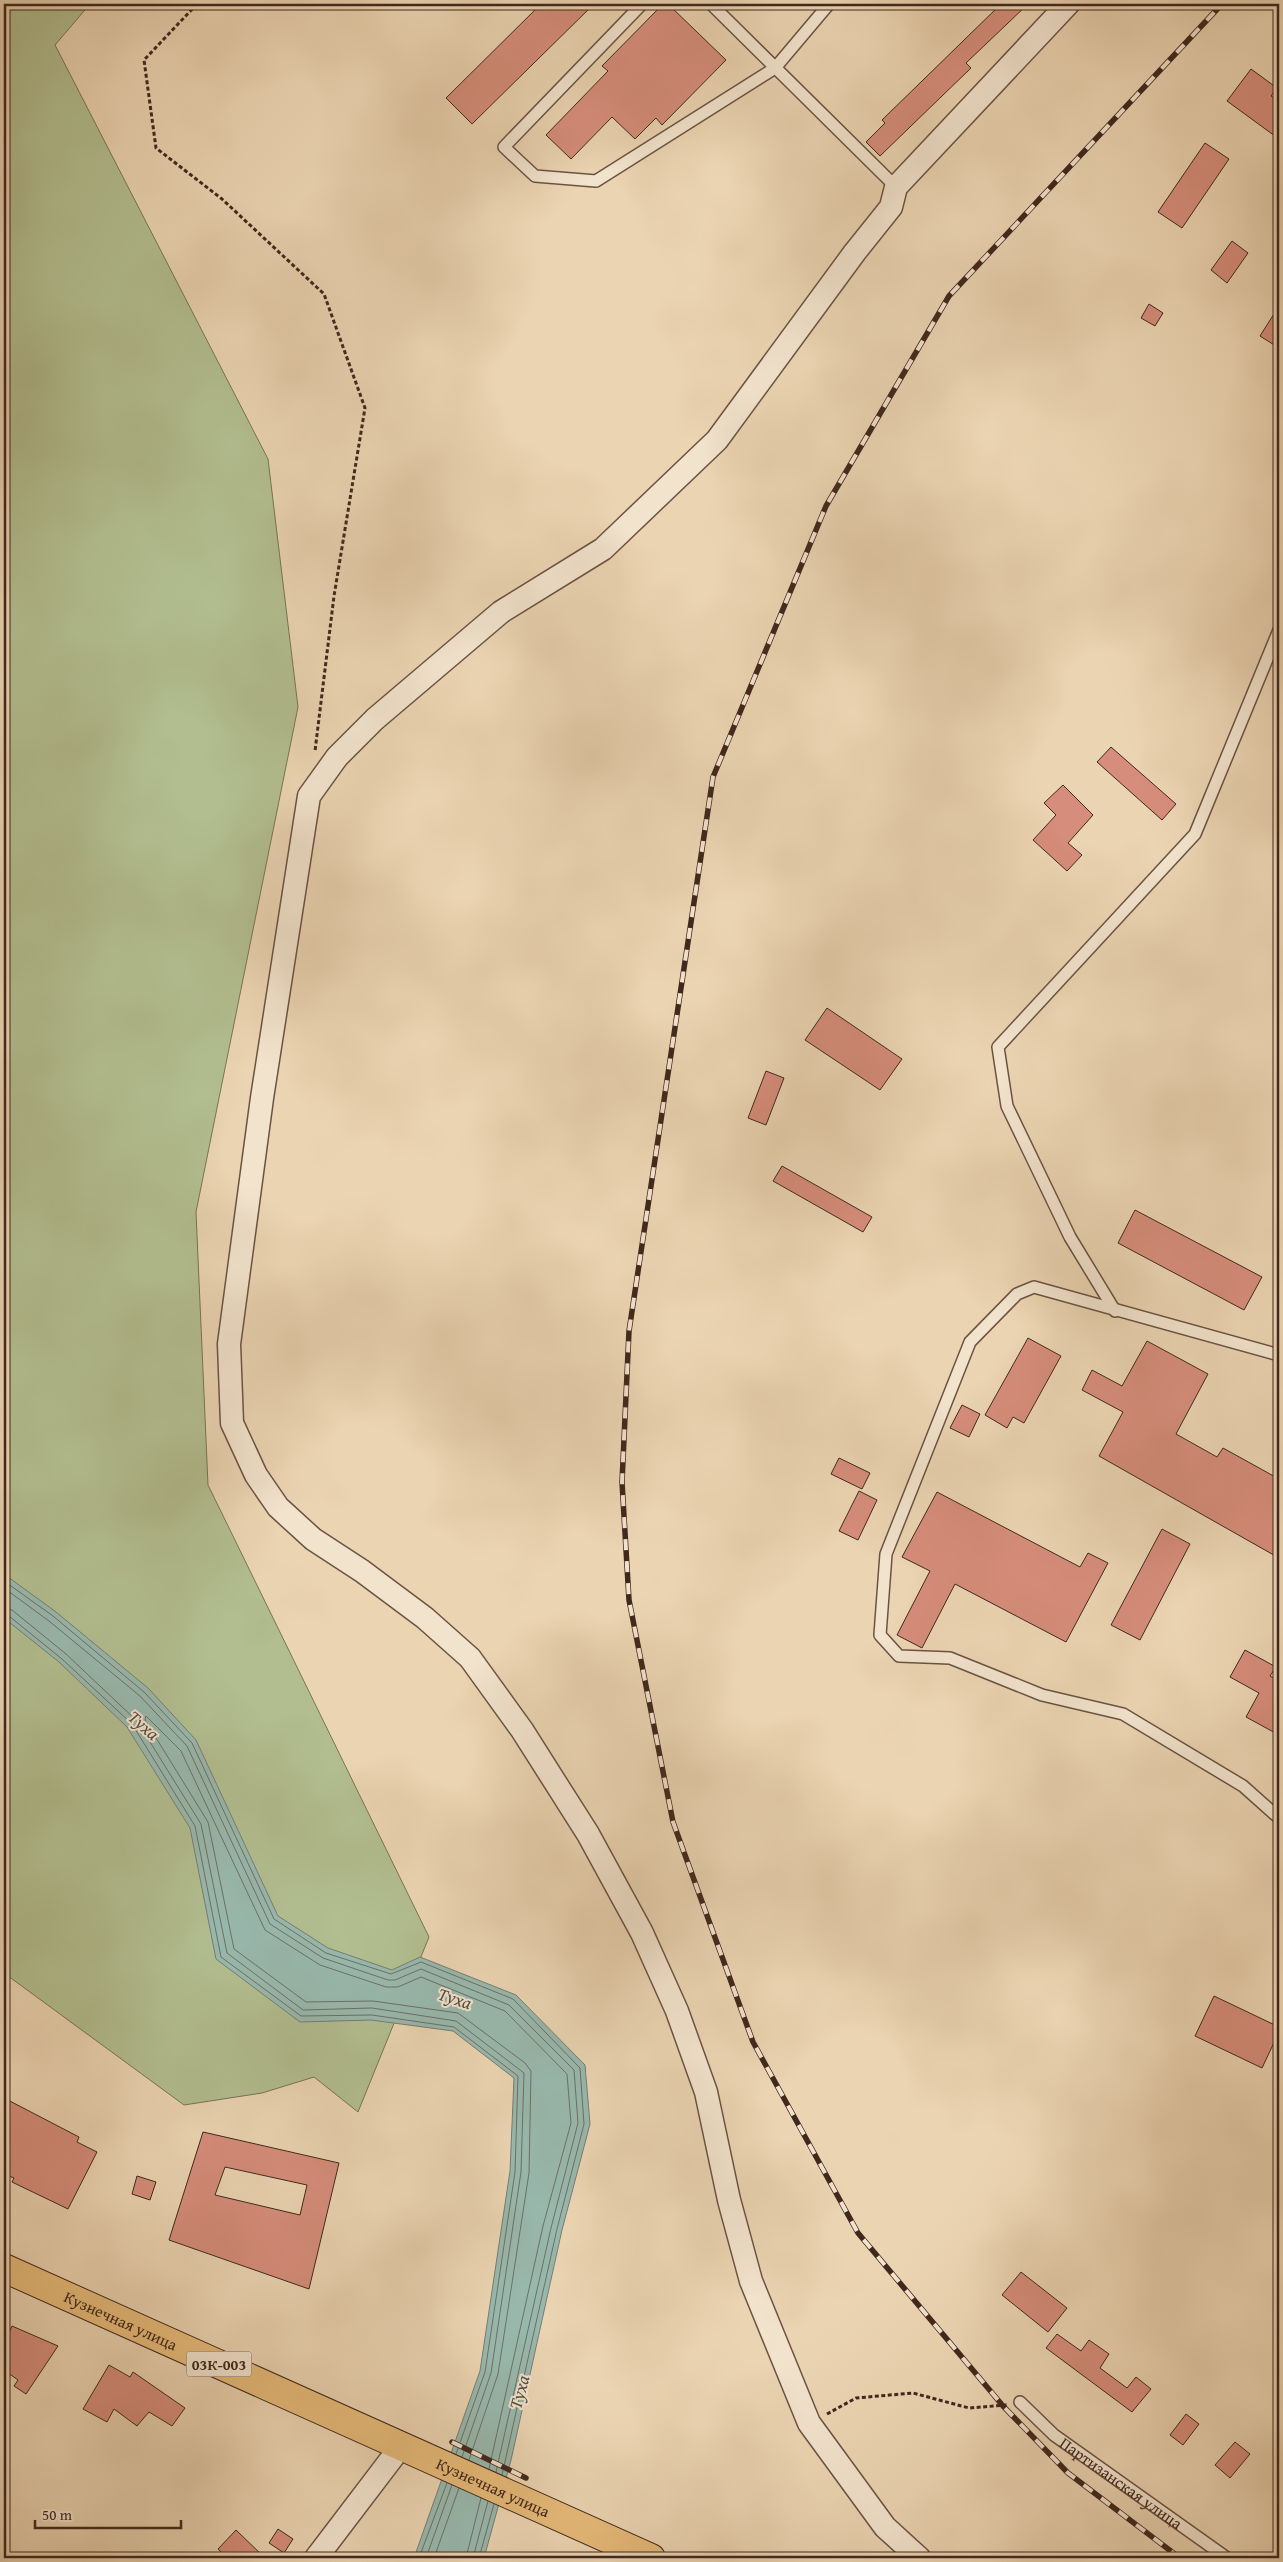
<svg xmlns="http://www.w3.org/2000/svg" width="1283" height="2562" viewBox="0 0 1283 2562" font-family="'Gentium Book Plus',serif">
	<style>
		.green { fill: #b2be90; stroke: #797356 }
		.water { fill: #98b8ad; stroke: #757e73 }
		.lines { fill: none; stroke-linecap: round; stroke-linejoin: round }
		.shore { stroke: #6c7065; stroke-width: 1 }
		.building { fill: #d68d7b; stroke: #40281d; fill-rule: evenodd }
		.lane-casing { stroke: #6b5342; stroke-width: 14 }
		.street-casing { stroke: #6b5342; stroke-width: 25 }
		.primary-casing { stroke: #40281d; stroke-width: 30 }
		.path { stroke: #40281d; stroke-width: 3; stroke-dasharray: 4 2.5; stroke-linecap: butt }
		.lane { stroke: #f2e3cd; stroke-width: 11 }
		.street { stroke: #f2e3cd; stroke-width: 22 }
		.primary { stroke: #e6ba79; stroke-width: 28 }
		.rail-casing { stroke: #40281d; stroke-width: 5.5 }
		.rail { stroke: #f2e3cd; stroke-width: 4; stroke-dasharray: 11; stroke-linecap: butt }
		.labels { text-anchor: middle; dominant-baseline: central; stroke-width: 4; stroke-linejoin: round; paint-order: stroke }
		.shield { fill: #f2e3cd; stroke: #756052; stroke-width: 1 }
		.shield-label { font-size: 15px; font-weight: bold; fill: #40281d }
		.street-label { font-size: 16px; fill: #40281d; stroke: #f2e3cd }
		.water-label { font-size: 18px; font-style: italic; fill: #564c41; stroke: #f2e3cd }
	</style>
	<rect width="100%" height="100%" fill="#ebd4b2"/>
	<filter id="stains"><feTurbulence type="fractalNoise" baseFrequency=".004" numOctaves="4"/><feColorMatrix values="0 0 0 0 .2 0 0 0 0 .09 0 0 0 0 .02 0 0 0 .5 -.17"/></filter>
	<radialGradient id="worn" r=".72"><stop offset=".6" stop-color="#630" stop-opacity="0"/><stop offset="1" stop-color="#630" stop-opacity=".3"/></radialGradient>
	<polygon class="green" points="4,4 90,4 55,45 268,459 298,707 196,1212 208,1485 429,1937 358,2112 314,2077 262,2093 184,2105 4,1973"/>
	<polygon class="water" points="4,1574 56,1612 148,1688 196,1740 278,1916 328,1948 392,1970 420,1957 516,1995 585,2065 590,2124 562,2230 511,2460 484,2558 414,2558 480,2371 510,2171 514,2078 453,2031 371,2020 300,2022 216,1959 190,1828 127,1727 59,1662 4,1618"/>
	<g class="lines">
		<g class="shore">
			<polyline points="4,1581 53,1616 144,1692 192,1743 274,1919 326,1953 391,1974 421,1962 513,1999 580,2068 584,2124 557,2229 502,2475"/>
			<polyline points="4,1588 49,1621 140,1696 187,1746 270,1924 323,1958 388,1980 395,1980 421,1969 509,2005 574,2070 578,2123 551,2228 496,2472"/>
			<polyline points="4,1608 12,1610 66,1654 137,1721 201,1824 227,1953 303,2010 372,2008 456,2021 524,2073 521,2172 491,2373 462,2457"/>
			<polyline points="4,1614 9,1616 62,1659 132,1724 195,1826 221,1957 301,2016 372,2015 454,2027 518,2076 515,2172 485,2372 456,2454"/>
			<polyline points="469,2460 498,2374 529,2173 531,2071 525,2063 458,2013 373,2001 306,2002 234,1949 208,1822 145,1720 146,1716 181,1751 265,1930 320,1965 386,1987 398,1987 421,1977 505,2011 567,2074 571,2123 543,2226 489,2469"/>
			<polyline points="419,2558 447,2483"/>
			<polyline points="426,2558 452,2485"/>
			<polyline points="434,2558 459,2488"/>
			<polyline points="466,2558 481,2498"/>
			<polyline points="473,2558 488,2501"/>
			<polyline points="479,2558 494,2504"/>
		</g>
	</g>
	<g class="building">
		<polygon points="541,4 594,4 472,124 446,98"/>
		<polygon points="663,4 668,4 726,60 662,125 656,118 635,139 612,117 571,159 546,135 608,71 602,66"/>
		<polygon points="1001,4 1028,4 966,63 971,68 880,156 866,142 885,123 882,120"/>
		<polygon points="1251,69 1277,88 1271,96 1279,102 1279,139 1227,101"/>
		<polygon points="1205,143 1229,159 1182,228 1158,212"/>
		<polygon points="1232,241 1248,253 1227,283 1211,270"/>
		<polygon points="1149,304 1163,313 1155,326 1141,318"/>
		<polygon points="1279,306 1279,348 1260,336"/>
		<polygon points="1111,747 1176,804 1162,820 1097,762"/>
		<polygon points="1063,785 1093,815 1068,843 1082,855 1067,871 1033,840 1056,815 1044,803"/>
		<polygon points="827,1008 902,1059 880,1090 805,1040"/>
		<polygon points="766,1071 784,1078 766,1125 748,1118"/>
		<polygon points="782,1166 872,1217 863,1232 773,1181"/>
		<polygon points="1135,1210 1262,1277 1244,1310 1118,1243"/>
		<polygon points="1028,1338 1061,1356 1024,1423 1013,1417 1007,1428 985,1415"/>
		<polygon points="1147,1341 1208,1374 1176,1434 1217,1457 1223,1448 1279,1479 1279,1558 1099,1456 1123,1412 1082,1390 1092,1370 1122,1386"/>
		<polygon points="962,1405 980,1414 969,1437 950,1428"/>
		<polygon points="839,1458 870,1473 862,1489 831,1474"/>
		<polygon points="859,1491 877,1500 858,1540 839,1531"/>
		<polygon points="937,1492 1080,1567 1088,1553 1108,1563 1066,1642 955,1584 922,1648 897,1635 930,1571 902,1557"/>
		<polygon points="1162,1529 1190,1544 1140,1640 1111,1625"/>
		<polygon points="1245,1650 1276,1667 1270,1676 1279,1681 1279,1735 1246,1717 1259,1693 1230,1677"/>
		<polygon points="1214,1996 1279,2027 1279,2032 1262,2068 1195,2036"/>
		<polygon points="4,2098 79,2137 77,2142 97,2152 68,2209 12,2182 14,2178 4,2174"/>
		<path d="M203 2132 339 2163 309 2289 169 2240ZM225 2167 307 2185 300 2215 215 2195Z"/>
		<polygon points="137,2176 156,2182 150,2200 132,2194"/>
		<polygon points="1021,2272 1067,2308 1048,2332 1002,2295"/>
		<polygon points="12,2326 58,2346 26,2394 14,2386 18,2380 4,2370 4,2345"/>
		<polygon points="1057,2334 1081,2351 1089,2340 1109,2354 1100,2368 1127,2388 1136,2377 1151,2389 1132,2412 1046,2348"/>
		<polygon points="109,2365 130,2377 133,2372 185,2408 172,2426 149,2412 137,2426 114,2409 107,2422 83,2409"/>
		<polygon points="1186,2414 1199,2424 1183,2445 1170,2435"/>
		<polygon points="1235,2442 1250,2454 1230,2478 1215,2465"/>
		<polygon points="278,2529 293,2539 284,2553 269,2543"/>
		<polygon points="236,2530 265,2558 227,2558 218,2549"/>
	</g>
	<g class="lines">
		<g class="lane-casing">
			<g id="lane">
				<polyline points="642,4 504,147 535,176 596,181 775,68 829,4"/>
				<polyline points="711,4 896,187"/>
				<polyline points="1115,1311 1070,1237 1007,1106 998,1047 1195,834 1279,630"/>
				<polyline points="1279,1355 1034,1287 1017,1294 970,1342 886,1554 880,1635 899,1656 950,1658 1042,1695 1123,1714 1243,1786 1279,1818"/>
				<path id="s1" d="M1020 2402 1054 2435 1227 2558"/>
			</g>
		</g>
		<g class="street-casing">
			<g id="street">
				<polyline points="316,2558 402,2445"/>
				<polyline points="919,2558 885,2527 809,2423 751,2281 729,2200 706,2092 677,2011 642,1933 588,1834 522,1730 470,1658 425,1618 362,1571 313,1539 278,1507 256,1475 232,1423 229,1344 262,1098 309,796 337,757 375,719 501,612 603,549 717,440 855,252 891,207 896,187 1068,4"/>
			</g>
		</g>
		<g class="primary-casing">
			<g id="primary">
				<path id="s2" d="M4 2268 651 2558"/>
			</g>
		</g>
		<g class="path">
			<polyline points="197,4 144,60 156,148 222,199 324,294 365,408 334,596 315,751"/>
			<polyline points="827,2414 856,2398 913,2393 969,2408 1007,2405"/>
		</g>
		<use href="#lane" class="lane"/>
		<use href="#street" class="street"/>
		<use href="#primary" class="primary"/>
		<g class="rail-casing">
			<g id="rail">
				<polyline points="452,2442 526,2478"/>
				<polyline points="1180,2558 1068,2473 1003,2406 858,2233 753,2042 673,1822 629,1600 622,1482 629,1331 713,777 826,506 949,296 1222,4"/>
			</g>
		</g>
		<use href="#rail" class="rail"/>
	</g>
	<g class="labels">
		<rect class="shield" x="186.5" y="2351.5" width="65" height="25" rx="4"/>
		<g class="shield-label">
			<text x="219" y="2364">03К-003</text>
		</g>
		<g class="street-label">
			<text stroke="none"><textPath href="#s2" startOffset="128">Кузнечная улица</textPath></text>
			<text stroke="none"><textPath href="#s1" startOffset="130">Партизанская улица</textPath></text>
			<text stroke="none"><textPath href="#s2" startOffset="536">Кузнечная улица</textPath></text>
		</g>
		<g class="water-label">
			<text transform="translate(144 1725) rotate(41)">Туха</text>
			<text transform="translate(455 1998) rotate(18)">Туха</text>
			<text transform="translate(519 2392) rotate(-75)">Туха</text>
		</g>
	</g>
	<rect width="1283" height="2562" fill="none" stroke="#ebd4b2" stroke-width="20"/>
	<rect x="5" y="5" width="1273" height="2552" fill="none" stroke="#40281d" stroke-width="2.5"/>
	<rect x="10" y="10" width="1263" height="2542" fill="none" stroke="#40281d"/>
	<path d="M35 2520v8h146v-8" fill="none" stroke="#40281d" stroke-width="2.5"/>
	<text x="42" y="2520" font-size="15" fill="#40281d" stroke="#f2e3cd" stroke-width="4" paint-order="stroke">50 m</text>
	<rect width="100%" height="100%" filter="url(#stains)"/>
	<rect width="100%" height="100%" fill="url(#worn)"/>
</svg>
